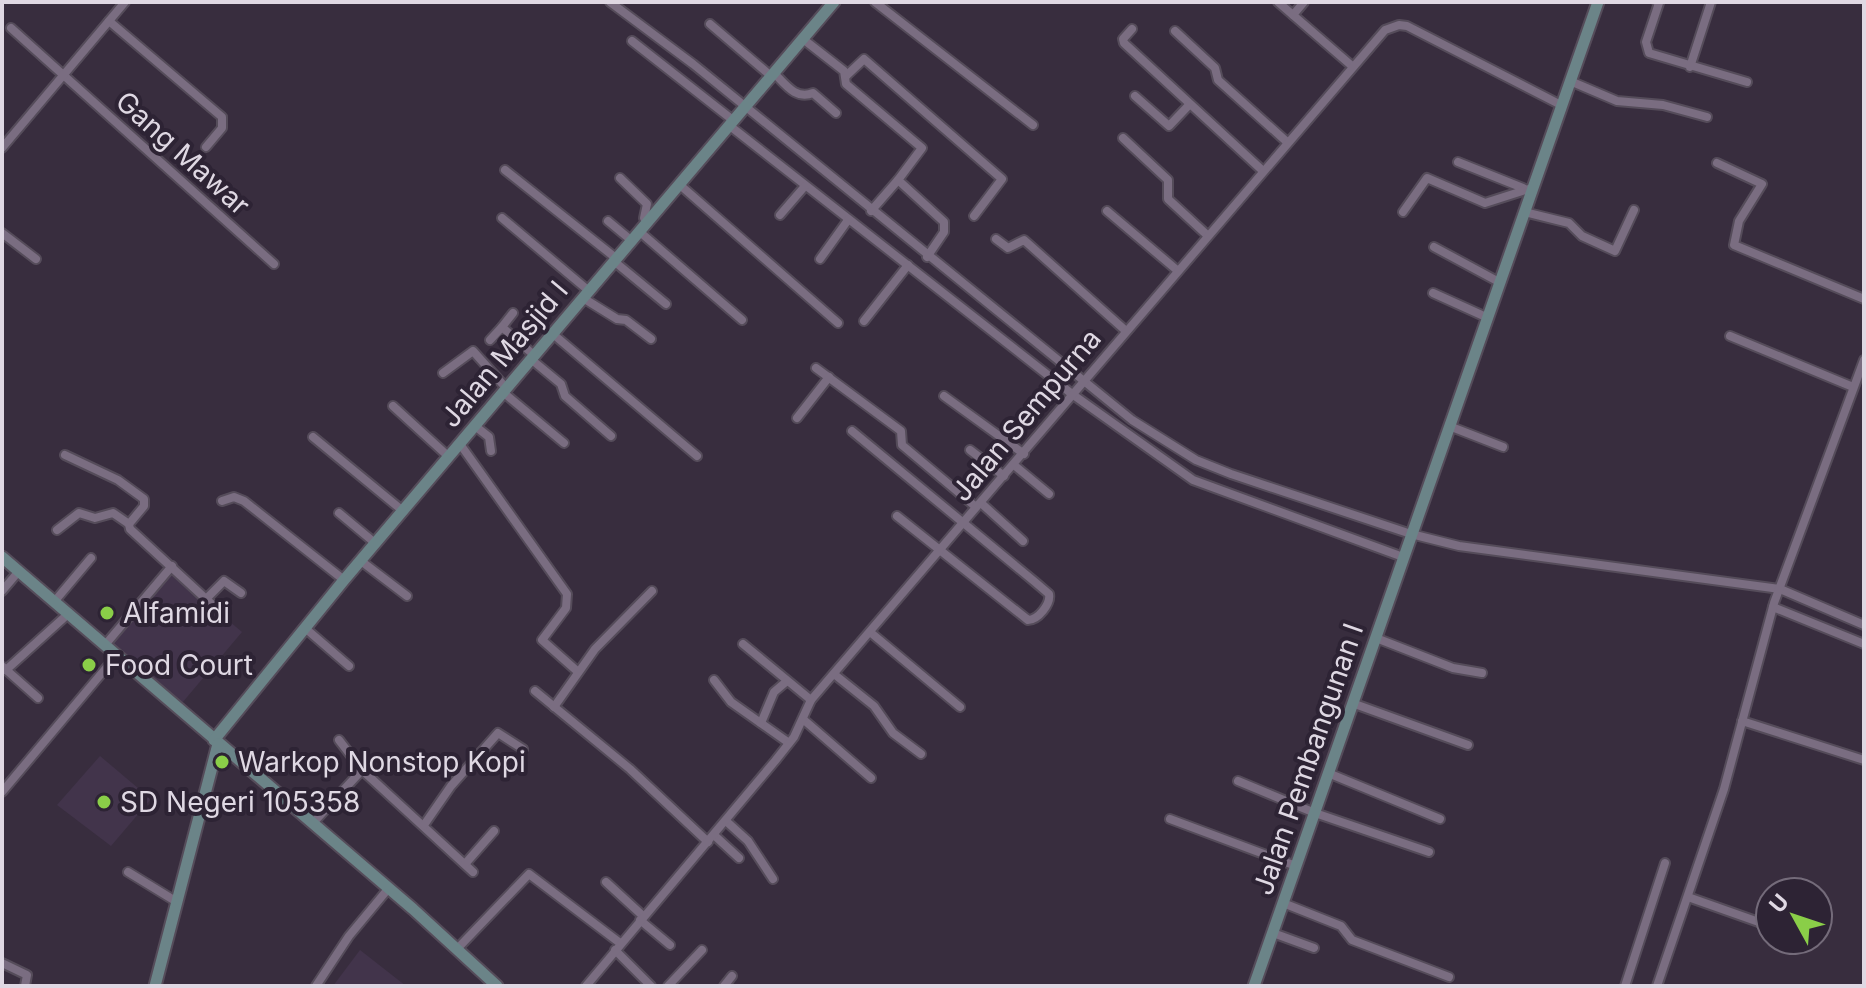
<svg xmlns="http://www.w3.org/2000/svg" width="1866" height="988" viewBox="0 0 1866 988" font-family="Inter,sans-serif">
	<style>
		.built { fill: #42344b }
		.lines { fill: none; stroke-linecap: round; stroke-linejoin: round }
		.minor-casing { stroke: #554c5a; stroke-width: 12 }
		.secondary-casing { stroke: #554c5a; stroke-width: 15 }
		.minor { stroke: #7a6d81; stroke-width: 8 }
		.secondary { stroke: #6b8488; stroke-width: 11 }
		.poi-dot { fill: #8ace48; stroke: #2d2334; stroke-width: 3 }
		.labels { text-anchor: middle; dominant-baseline: central; stroke-width: 8; stroke-linejoin: round; paint-order: stroke }
		.street-label { font-size: 28px; fill: #dfd8e3; stroke: #2d2334 }
		.poi-label { font-size: 28px; fill: #dfd8e3; stroke: #2d2334; text-anchor: start }
	</style>
	<rect width="100%" height="100%" fill="#382d3e"/>
	<g class="built">
		<polygon points="172,573 242,632 182,703 112,643"/>
		<polygon points="100,756 151,799 111,846 57,805"/>
		<polygon points="360,950 406,986 333,986"/>
	</g>
	<g class="lines">
		<g class="minor-casing">
			<g id="minor">
				<polyline points="610,2 693,64 1132,420 1196,460 1231,474 1411,534 1459,546 1780,589 1864,625"/>
				<polyline points="875,2 1033,125"/>
				<polyline points="1278,2 1293,15"/>
				<polyline points="1304,2 1293,15 1352,66"/>
				<polyline points="1657,2 1659,3 1646,42 1649,53 1747,82"/>
				<polyline points="109,21 222,117 222,128 206,147"/>
				<polyline points="710,24 771,76"/>
				<polyline points="11,28 274,264"/>
				<polyline points="1132,29 1123,39 1124,43 1263,171"/>
				<polyline points="1175,31 1215,68 1218,80 1287,142"/>
				<polyline points="803,39 844,71 846,84 922,148 898,180 944,222 944,232 927,257"/>
				<polyline points="632,41 734,121"/>
				<polyline points="1690,67 1711,2"/>
				<path d="M774 73C786 85 796 100 813 93L836 113"/>
				<polyline points="846,76 864,59 1002,179 974,216"/>
				<polyline points="1570,81 1617,101 1663,105 1707,117"/>
				<polyline points="1135,96 1169,126 1189,105"/>
				<polyline points="730,126 1072,394 1193,480 1403,557"/>
				<polyline points="1123,138 1168,180 1168,199 1207,235"/>
				<polyline points="2,148 125,2"/>
				<polyline points="1458,162 1523,188"/>
				<polyline points="1717,163 1762,184 1739,221 1734,245 1864,299"/>
				<polyline points="505,170 617,259"/>
				<polyline points="620,178 647,204 644,218 647,224"/>
				<polyline points="680,185 838,323"/>
				<polyline points="871,211 898,180"/>
				<polyline points="1107,211 1178,271"/>
				<polyline points="1403,212 1427,178 1485,203 1532,188"/>
				<polyline points="1524,212 1569,223 1582,236 1615,251 1634,210"/>
				<polyline points="780,215 805,186"/>
				<polyline points="502,218 589,291"/>
				<polyline points="608,221 632,241"/>
				<polyline points="640,232 742,320"/>
				<polyline points="2,233 36,259"/>
				<polyline points="996,239 1008,248 1024,240 1126,331"/>
				<polyline points="1434,247 1499,282"/>
				<polyline points="820,259 848,220"/>
				<polyline points="615,262 666,304"/>
				<polyline points="1433,293 1486,317"/>
				<polyline points="583,298 617,319 626,320 651,339"/>
				<polyline points="513,313 502,327 535,356"/>
				<polyline points="864,321 908,265"/>
				<polyline points="553,334 697,456"/>
				<polyline points="1730,336 1853,387"/>
				<polyline points="490,340 502,327"/>
				<polyline points="532,360 561,384 565,396 611,436"/>
				<polyline points="816,368 901,431 902,445 976,507"/>
				<polyline points="443,373 473,351 507,389"/>
				<polyline points="504,393 564,443"/>
				<polyline points="944,396 1024,454"/>
				<polyline points="393,406 449,457"/>
				<polyline points="797,418 829,377"/>
				<polyline points="475,426 489,437 491,451"/>
				<polyline points="1449,426 1503,447"/>
				<path d="M852 431 1035 582 1049 594C1051 604 1038 620 1028 620L897 516"/>
				<polyline points="313,437 403,511"/>
				<polyline points="460,444 567,594 566,608 542,640 577,671"/>
				<polyline points="970,450 1004,476"/>
				<polyline points="65,455 118,480 144,499 144,506 129,524 130,529 206,599 224,581 241,593"/>
				<polyline points="1014,465 1049,494"/>
				<polyline points="222,501 234,497 244,501 344,580"/>
				<polyline points="981,503 1023,541"/>
				<polyline points="339,513 375,543"/>
				<polyline points="57,530 79,513 95,518 113,513 129,524"/>
				<polyline points="361,561 407,596"/>
				<polyline points="2,591 19,571"/>
				<polyline points="206,599 220,611"/>
				<polyline points="54,602 91,558"/>
				<polyline points="1773,607 1864,644"/>
				<polyline points="305,628 349,666"/>
				<polyline points="870,632 960,707"/>
				<polyline points="1376,638 1453,668 1482,673"/>
				<polyline points="743,644 811,700"/>
				<polyline points="105,645 172,566"/>
				<polyline points="3,667 38,698"/>
				<polyline points="6,670 68,614"/>
				<polyline points="834,674 874,706 893,733 921,754"/>
				<polyline points="714,680 731,702 789,743"/>
				<polyline points="535,691 630,769 708,842"/>
				<polyline points="1352,703 1468,745"/>
				<polyline points="554,707 595,649 652,591"/>
				<polyline points="804,720 871,778"/>
				<polyline points="1742,721 1864,760"/>
				<polyline points="761,723 774,692 787,681"/>
				<polyline points="339,740 362,770"/>
				<polyline points="1328,773 1440,819"/>
				<polyline points="1238,781 1315,813 1429,852"/>
				<polyline points="2,792 117,655"/>
				<polyline points="1170,819 1296,866"/>
				<polyline points="726,821 748,841 773,879"/>
				<polyline points="313,823 362,770 473,872"/>
				<polyline points="424,825 451,786 498,733 523,749"/>
				<polyline points="714,835 739,858"/>
				<polyline points="465,864 494,831"/>
				<polyline points="128,872 177,902"/>
				<polyline points="606,882 643,916"/>
				<polyline points="1688,897 1770,926"/>
				<polyline points="1283,903 1341,926 1352,940 1449,977"/>
				<polyline points="640,920 670,945"/>
				<polyline points="1273,933 1314,948"/>
				<polyline points="1810,940 1813,941"/>
				<polyline points="457,949 529,874 620,943"/>
				<polyline points="615,950 651,986"/>
				<polyline points="2,963 27,975 25,986"/>
				<polyline points="316,986 349,936 388,889"/>
				<polyline points="586,986 775,761 794,737 811,700 1385,30 1399,25 1407,26 1561,105"/>
				<polyline points="668,986 702,950"/>
				<polyline points="724,986 732,976"/>
				<polyline points="1625,986 1665,863"/>
				<polyline points="1657,986 1724,789 1774,603 1864,360"/>
			</g>
		</g>
		<g class="secondary-casing">
			<g id="secondary">
				<polyline points="2,557 413,909 497,986"/>
				<polyline points="214,740 344,580 834,2"/>
				<polyline points="155,986 218,744"/>
				<polyline points="1254,986 1598,2"/>
			</g>
		</g>
		<use href="#minor" class="minor"/>
		<use href="#secondary" class="secondary"/>
	</g>
	<g class="poi-dot">
		<circle cx="107" cy="613" r="8"/>
		<circle cx="89" cy="665" r="8"/>
		<circle cx="222" cy="762" r="8"/>
		<circle cx="104" cy="802" r="8"/>
	</g>
	<g class="labels">
		<g class="street-label">
			<text transform="translate(183 153) rotate(42)">Gang Mawar</text>
			<text transform="translate(504 354) rotate(-50)">Jalan Masjid I</text>
			<text transform="translate(1026 415) rotate(-50)">Jalan Sempurna</text>
			<text transform="translate(1308 759) rotate(-71)">Jalan Pembangunan I</text>
		</g>
		<g class="poi-label">
			<text x="123" y="613">Alfamidi</text>
			<text x="105" y="665">Food Court</text>
			<text x="238" y="762">Warkop Nonstop Kopi</text>
			<text x="120" y="802">SD Negeri 105358</text>
		</g>
	</g>
	<rect width="1866" height="988" fill="none" stroke="#dfd8e3" stroke-width="8"/>
	<g transform="translate(1794 916) rotate(310)"><circle r="38" fill="#2d2334" stroke="#746b7a" stroke-width="2"/>
	<path d="M0-6L14 30L0 20L-14 30Z" fill="#8ace48"/>
	<text y="-12" font-size="22" font-weight="bold" text-anchor="middle" fill="#dfd8e3">U</text>
	</g>
</svg>
